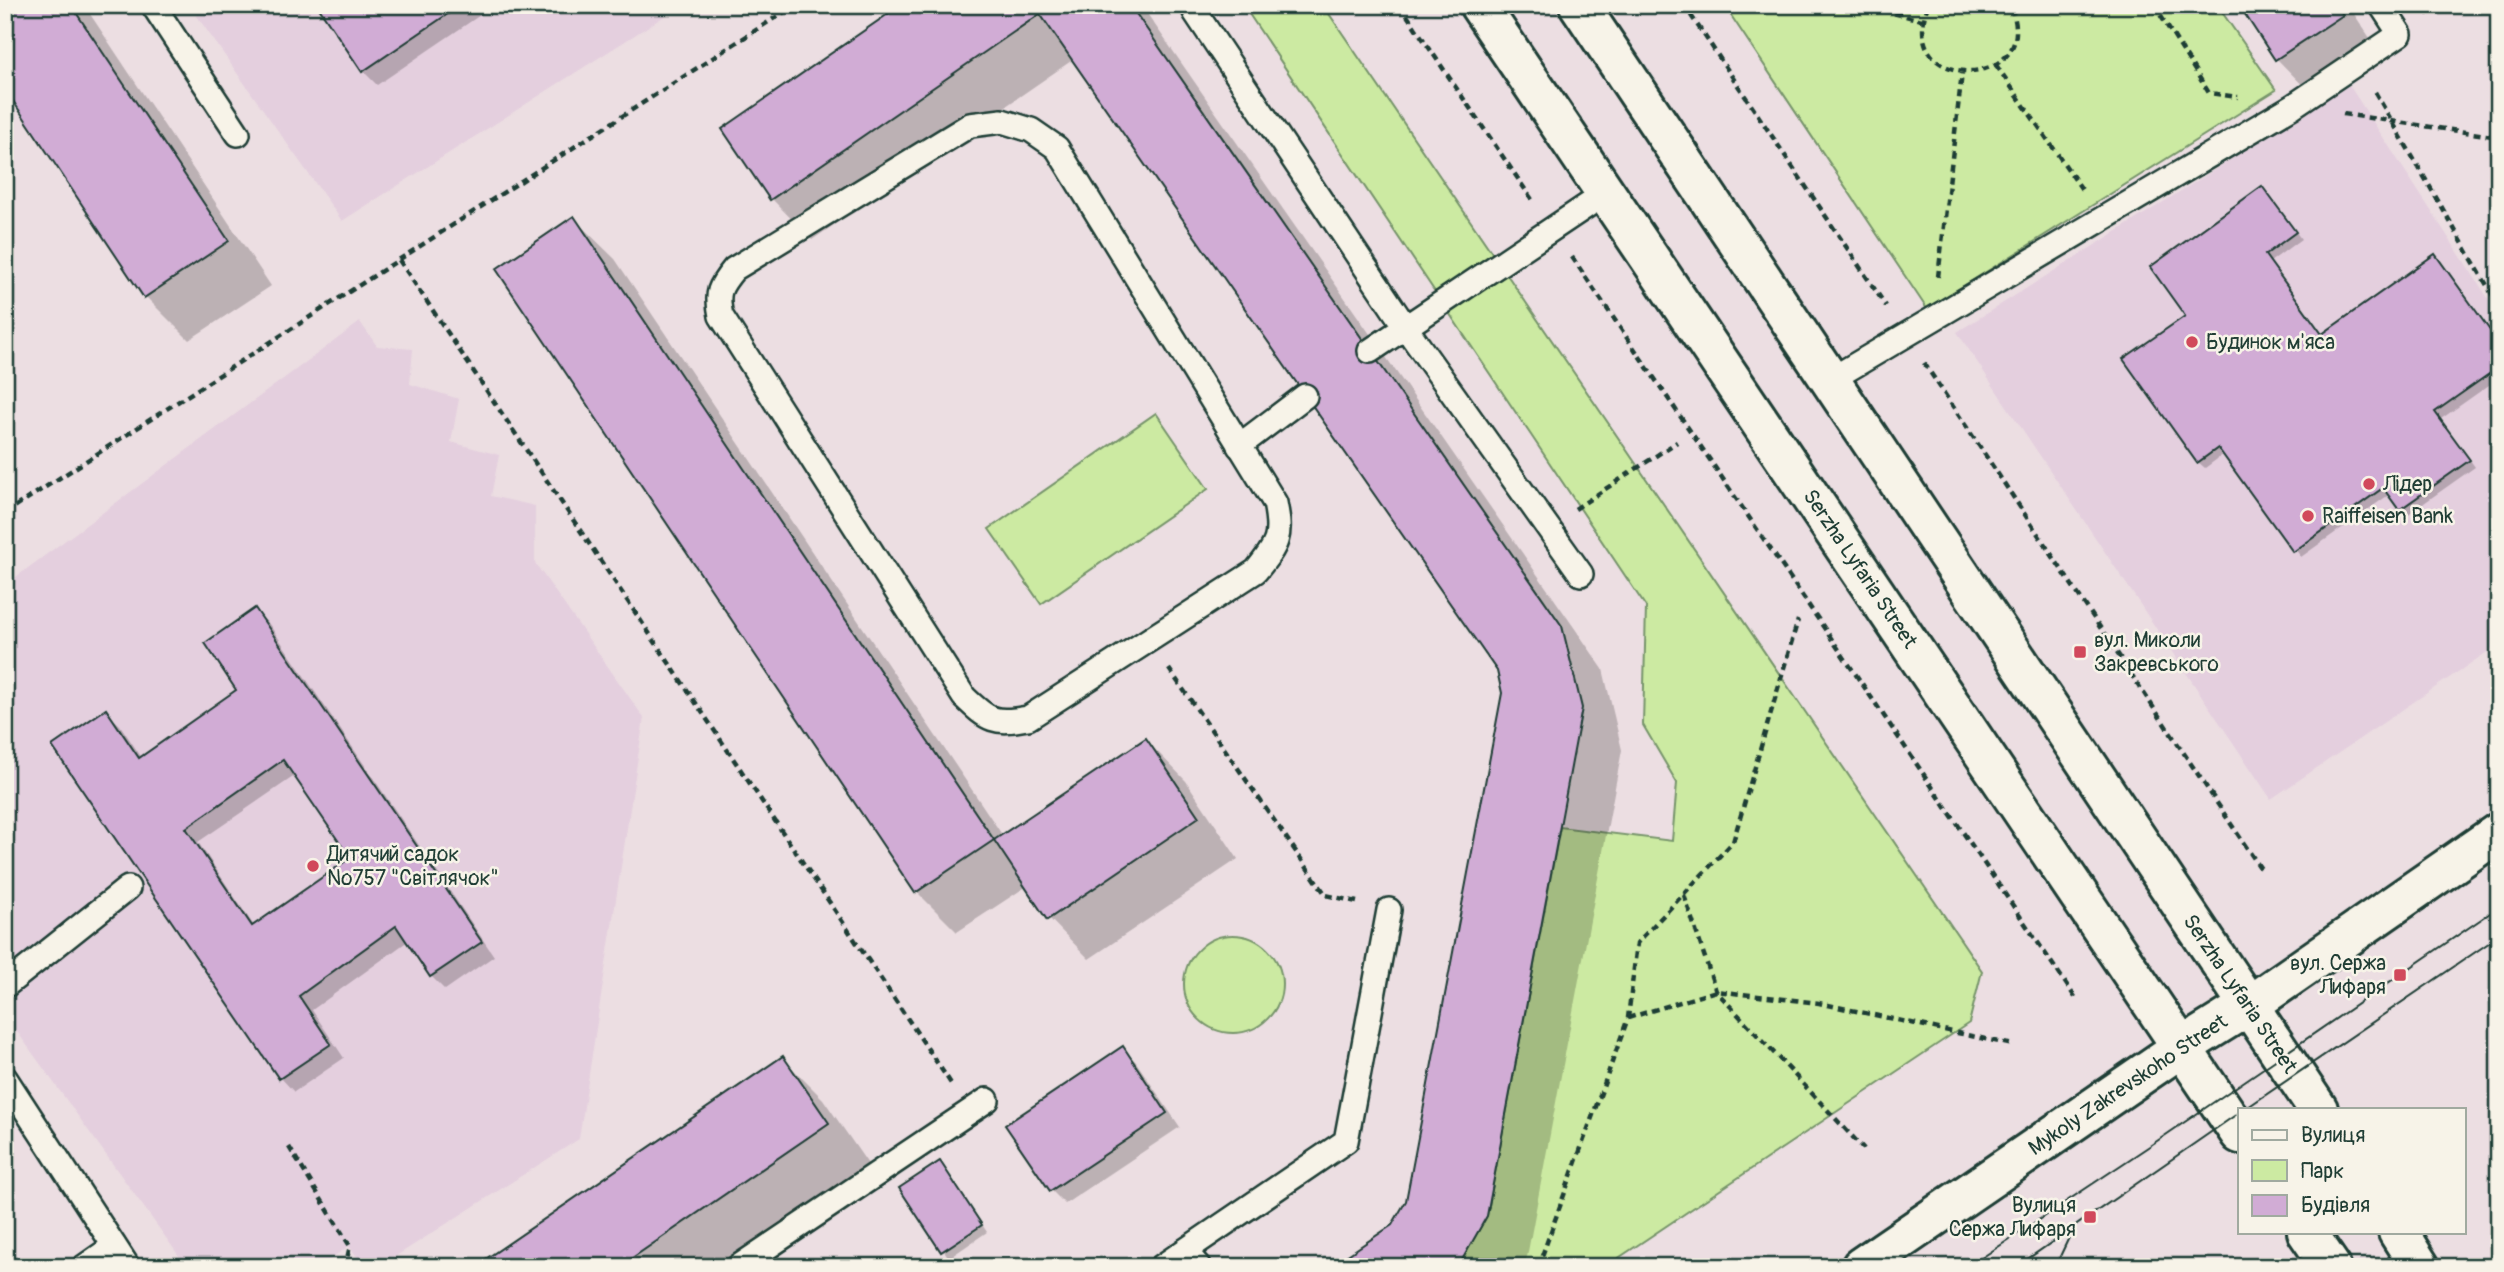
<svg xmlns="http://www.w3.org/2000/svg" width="2504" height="1272" viewBox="0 0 2504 1272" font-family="Pangolin,sans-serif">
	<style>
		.built { fill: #e4cfde }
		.green { fill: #cceaa2; stroke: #76946b; stroke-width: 2 }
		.shadow { fill: #0003; fill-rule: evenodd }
		.building { fill: #d1acd5; stroke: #1f3d34; stroke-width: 2; fill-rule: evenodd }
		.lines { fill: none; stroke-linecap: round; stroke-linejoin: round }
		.lane-casing { stroke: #1f3d34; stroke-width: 28 }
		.secondary-casing { stroke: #1f3d34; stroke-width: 44 }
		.path { stroke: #1f3d34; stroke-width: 4.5; stroke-dasharray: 7 5; stroke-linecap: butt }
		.lane { stroke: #f7f3e8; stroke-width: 23 }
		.secondary { stroke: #f7f3e8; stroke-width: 38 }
		.tram { stroke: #1f3d34; stroke-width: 2 }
		.poi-dot { fill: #d1495b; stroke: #f7f3e8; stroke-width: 2.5 }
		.labels { text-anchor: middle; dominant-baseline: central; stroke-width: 5; stroke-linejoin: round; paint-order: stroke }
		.poi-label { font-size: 21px; fill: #1f3d34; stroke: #f7f3e8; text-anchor: start }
		.street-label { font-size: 21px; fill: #1f3d34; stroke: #f7f3e8 }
	</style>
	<rect width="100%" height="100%" fill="#ecdee2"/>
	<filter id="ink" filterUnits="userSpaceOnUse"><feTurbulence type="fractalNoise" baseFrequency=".0143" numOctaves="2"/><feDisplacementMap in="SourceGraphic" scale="14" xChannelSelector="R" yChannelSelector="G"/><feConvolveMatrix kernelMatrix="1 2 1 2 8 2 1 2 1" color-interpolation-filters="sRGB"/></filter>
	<g filter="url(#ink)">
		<g class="built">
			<polygon points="189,5 682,5 342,221"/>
			<polygon points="2349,85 2499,315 2499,644 2271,799 1957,332"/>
			<polygon points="360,322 377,346 413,349 410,384 459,399 451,442 499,455 491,496 535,506 535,563 644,718 579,1139 379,1267 365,1267 349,1246 319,1267 187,1267 5,1015 5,585"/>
		</g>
		<g class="green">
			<polygon points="1243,5 1323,5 1982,971 1969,1023 1605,1267 1458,1267 1487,1216 1560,827 1672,841 1677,783 1643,725 1646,607"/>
			<polygon points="1724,5 2217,5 2276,90 1927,309"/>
			<polygon points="1156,413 1208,489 1041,604 989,529"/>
			<circle cx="1233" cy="984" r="49"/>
		</g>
		<g class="shadow">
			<polygon points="5,5 84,5 271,286 189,340 145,296"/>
			<polygon points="319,5 495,5 377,85 363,71"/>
			<polygon points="904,5 1141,5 1603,669 1622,750 1527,1257 1522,1267 1333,1267 1394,1226 1408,1202 1503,693 1499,671 1074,59 812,240 772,199 724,130"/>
			<polygon points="2241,5 2348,5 2382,56 2317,100 2277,59"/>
			<polygon points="2269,195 2301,239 2270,262 2323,335 2499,343 2499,378 2441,419 2475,467 2407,515 2390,494 2301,557 2224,454 2205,468 2198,462 2187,316"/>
			<polygon points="574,219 615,259 1003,836 1146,740 1186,781 1238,859 1089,959 1049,918 1027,886 957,932 917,892"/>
			<path d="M255 611 269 624 494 956 445 990 431 976 408 941 312 1010 344 1058 294 1092 281 1078 106 712 120 725 142 758 239 691ZM296 775 352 858 254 926 198 842Z"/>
			<polygon points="1122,1048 1136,1062 1180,1127 1065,1204 1051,1190"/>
			<polygon points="783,1059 823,1099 868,1164 718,1267 478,1267"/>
			<polygon points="940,1163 987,1232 949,1258 902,1189"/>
		</g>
		<g class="building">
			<polygon points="5,5 71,5 229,241 144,298 5,89"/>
			<polygon points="317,5 461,5 362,72"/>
			<polygon points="901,5 1130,5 1562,626 1582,708 1487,1216 1458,1267 1330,1267 1392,1225 1406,1201 1502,693 1497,671 1040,14 770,200 722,129"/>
			<polygon points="2239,5 2336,5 2343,15 2275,60"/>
			<polygon points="2262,186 2296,232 2265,255 2322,334 2435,254 2499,343 2499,367 2435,412 2470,460 2399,510 2383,488 2293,552 2218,448 2197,463 2123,359 2185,316 2150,267"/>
			<polygon points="574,216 994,840 915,893 496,269"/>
			<path d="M255 608 482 942 430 977 396 926 299 996 331 1044 279 1079 52 746 106 709 139 758 236 690 205 643ZM283 760 350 858 252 926 186 828Z"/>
			<polygon points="1146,738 1199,817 1047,920 994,840"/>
			<polygon points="1123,1046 1167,1113 1050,1191 1005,1125"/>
			<polygon points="783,1056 829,1123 619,1267 474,1267"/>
			<polygon points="940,1161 982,1225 941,1252 899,1188"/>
		</g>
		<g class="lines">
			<g class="lane-casing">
				<g id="lane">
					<polyline points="153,5 238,134"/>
					<polyline points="1195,12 1406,328 1581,574"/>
					<path d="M1002 121 1031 130 1057 148 1275 503C1282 537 1278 544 1256 571L1028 718C994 724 989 721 964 697L721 316C716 293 719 287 734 269L970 125Z"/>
					<polyline points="1370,351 1606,193"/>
					<polyline points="1830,380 2293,106 2400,34 2381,5"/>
					<polyline points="1239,446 1305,396"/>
					<polyline points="5,986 128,888"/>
					<polyline points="5,1078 128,1267"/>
					<polyline points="1185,1251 1199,1267"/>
					<polyline points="84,1267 114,1246"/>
					<polyline points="738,1267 987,1100"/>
					<polyline points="1161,1267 1346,1141 1389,910"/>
				</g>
			</g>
			<g class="secondary-casing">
				<g id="secondary">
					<polyline points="1479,5 2240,1134"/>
					<polyline points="1579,5 2318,1109"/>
					<polyline points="2307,1232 2331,1267"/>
					<polyline points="2398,1232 2420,1267"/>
					<polyline points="1861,1267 2182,1047 2248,1006 2499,832"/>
				</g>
			</g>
			<g class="path">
				<polyline points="1400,5 1533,201"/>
				<polyline points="1684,5 1886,306"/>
				<polyline points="1859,5 1922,20"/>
				<path d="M1928 5C1894 97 2048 89 2010 5"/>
				<polyline points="2154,5 2209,93 2238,97"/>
				<polyline points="2426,14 2438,5"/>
				<polyline points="1996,65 2083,191"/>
				<polyline points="2375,92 2499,306"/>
				<polyline points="2343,114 2499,137"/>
				<polyline points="1572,257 2077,1000"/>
				<polyline points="399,260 952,1085"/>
				<polyline points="1938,277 1962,73"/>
				<polyline points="1924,363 2261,869"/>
				<polyline points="1575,509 1677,442"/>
				<polyline points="5,513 795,5"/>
				<polyline points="1169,669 1326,895 1357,902"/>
				<polyline points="1684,895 1716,991 1864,1149"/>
				<polyline points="1628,1018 1716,991 1819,1003 2013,1045"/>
				<polyline points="289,1147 350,1246 345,1267"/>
				<polyline points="1538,1267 1628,1018 1637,943 1733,842 1798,620"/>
			</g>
			<use href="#lane" class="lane"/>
			<use href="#secondary" class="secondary"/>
			<g class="tram">
				<polyline points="2245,1109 2499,936"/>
				<polyline points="1968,1267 2157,1141 2499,907"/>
				<polyline points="2016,1267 2240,1112"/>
				<polyline points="2055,1267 2073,1229"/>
			</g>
		</g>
	</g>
	<g class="poi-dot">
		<circle cx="2192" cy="342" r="7"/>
		<circle cx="2369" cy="484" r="7"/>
		<circle cx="2308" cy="516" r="7"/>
		<rect x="2073" y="645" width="14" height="14" rx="3.5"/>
		<circle cx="313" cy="866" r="7"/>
		<rect x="2393" y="968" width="14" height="14" rx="3.5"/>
		<rect x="2083" y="1210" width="14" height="14" rx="3.5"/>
	</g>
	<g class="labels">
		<g class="poi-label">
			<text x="2206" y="342">Будинок м'яса</text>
			<text x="2383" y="484">Лідер</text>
			<text x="2322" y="516">Raiffeisen Bank</text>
			<text x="2094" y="640">вул. Миколи<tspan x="2094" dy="24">Закревського</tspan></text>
			<text x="327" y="854">Дитячий садок<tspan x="327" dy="24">№757 "Світлячок"</tspan></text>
			<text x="2386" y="963" text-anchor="end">вул. Сержа<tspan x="2386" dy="24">Лифаря</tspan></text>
			<text x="2076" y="1205" text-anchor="end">Вулиця<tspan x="2076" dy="24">Сержа Лифаря</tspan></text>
		</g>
		<g class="street-label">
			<text transform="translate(1860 569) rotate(56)">Serzha Lyfaria Street</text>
			<text transform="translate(2240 994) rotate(56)">Serzha Lyfaria Street</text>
			<text transform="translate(2128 1085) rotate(-34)">Mykoly Zakrevskoho Street</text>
		</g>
	</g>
	<rect width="2504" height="1272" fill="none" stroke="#f7f3e8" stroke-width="28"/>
	<rect x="14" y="14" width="2476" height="1244" fill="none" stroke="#1f3d34" stroke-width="2.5" filter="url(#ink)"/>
	<rect x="2238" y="1108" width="228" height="126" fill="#f7f3e8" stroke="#a1aaa0" stroke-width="2"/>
	<rect x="2252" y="1130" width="35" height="10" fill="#f7f3e8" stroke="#a1aaa0" stroke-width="2"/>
	<text x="2301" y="1142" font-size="21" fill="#1f3d34">Вулиця</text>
	<rect x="2252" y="1160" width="35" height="21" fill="#cceaa2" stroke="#a1aaa0" stroke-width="2"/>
	<text x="2301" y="1178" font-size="21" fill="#1f3d34">Парк</text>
	<rect x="2252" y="1195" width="35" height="21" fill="#d1acd5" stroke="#a1aaa0" stroke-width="2"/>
	<text x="2301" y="1212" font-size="21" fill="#1f3d34">Будівля</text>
</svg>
